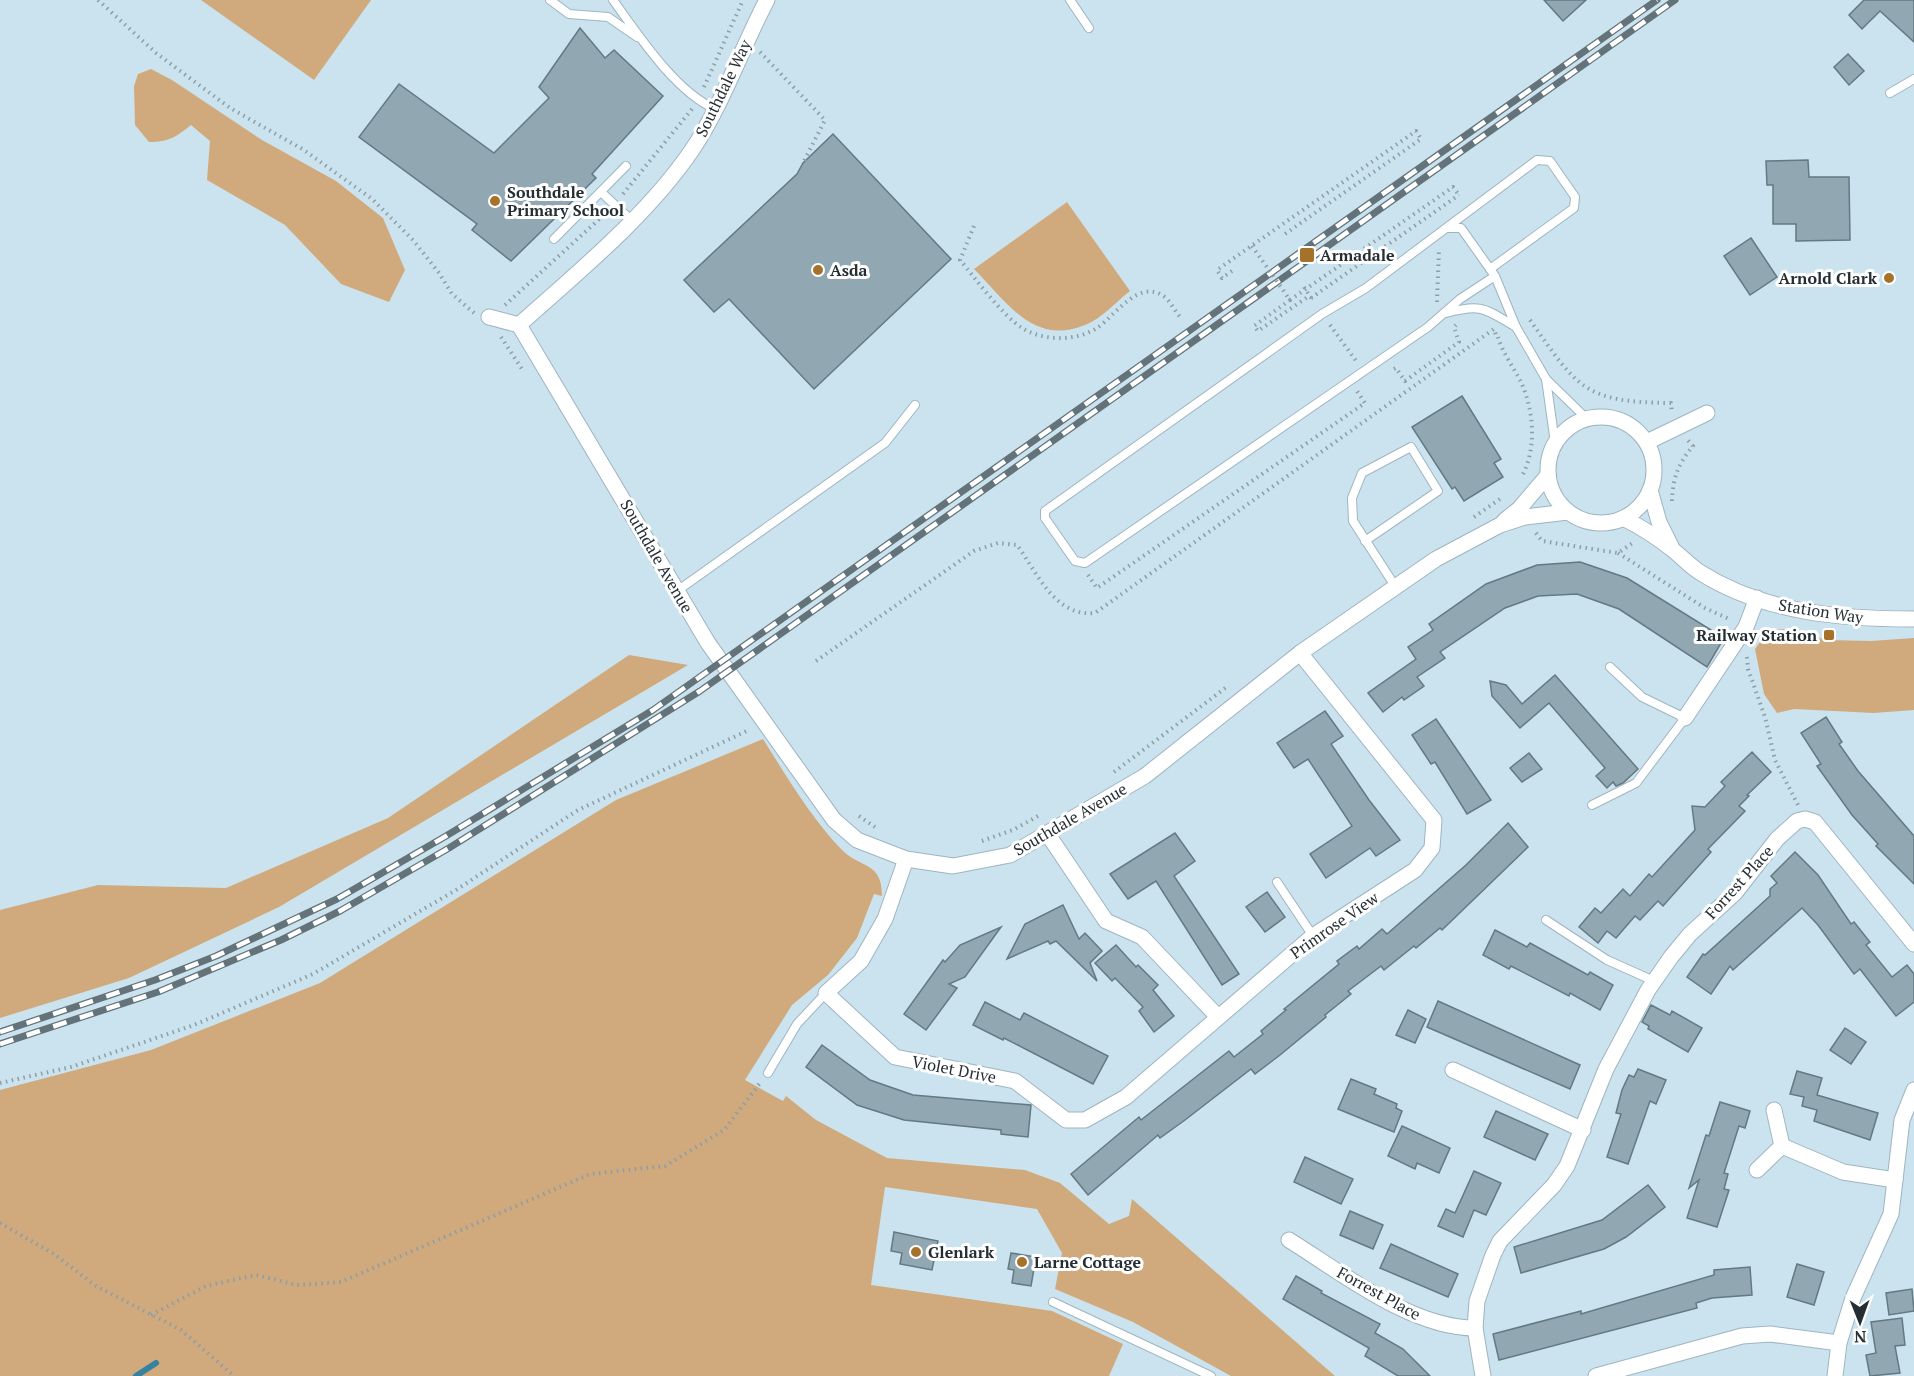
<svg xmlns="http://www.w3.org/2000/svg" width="1914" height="1376" viewBox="0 0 1914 1376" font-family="'PT Serif',serif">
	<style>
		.green { fill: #d0aa7c }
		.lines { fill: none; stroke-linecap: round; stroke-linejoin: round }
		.stream { stroke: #3683a1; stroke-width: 6 }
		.building { fill: #91a8b3; stroke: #637983; stroke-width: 1.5 }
		.service-casing { stroke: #9eb5c0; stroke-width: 10 }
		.minor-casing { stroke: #9eb5c0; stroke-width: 17 }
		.path { stroke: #8c9ea7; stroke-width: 4; stroke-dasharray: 1.5 4.5; stroke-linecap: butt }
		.service { stroke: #fff; stroke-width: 8 }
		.minor { stroke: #fff; stroke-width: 15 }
		.rail-casing { stroke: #64737a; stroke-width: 7 }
		.rail { stroke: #fff; stroke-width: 4.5; stroke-dasharray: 14; stroke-linecap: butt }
		.path-bridge { stroke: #8c9ea7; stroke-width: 4; stroke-dasharray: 1.5 4.5; stroke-linecap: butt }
		.poi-dot { fill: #a5722a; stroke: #fff; stroke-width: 2 }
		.labels { text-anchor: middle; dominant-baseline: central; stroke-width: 6; stroke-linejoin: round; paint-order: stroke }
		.street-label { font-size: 16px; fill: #252f33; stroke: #fff }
		.poi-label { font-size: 16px; font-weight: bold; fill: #252f33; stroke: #fff; text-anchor: start }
	</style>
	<rect width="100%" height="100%" fill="#cbe3ee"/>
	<g class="green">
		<polygon points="201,0 371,0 314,80"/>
		<path d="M151 69 172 80 262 140 336 181 383 218 405 270 389 302 341 284 285 225 207 180 210 141 191 125C176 137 169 142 149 142L135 125 134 86 138 74Z"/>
		<path d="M1067 202 1130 291C1116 302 1101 319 1085 325 1033 346 1007 302 974 269Z"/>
		<polygon points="1785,629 1827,640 1871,641 1914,638 1914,710 1873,713 1794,709 1777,713 1764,694 1755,649 1768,631"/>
		<polygon points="629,655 688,665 279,907 129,978 0,1018 0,910 98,885 226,888 388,818"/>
		<path d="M763 739C787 777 811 818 842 850 861 869 882 861 882 896L874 894 857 938 828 975 792 1005 745 1080 783 1101 786 1096 816 1120 887 1158 1025 1170 1060 1183 1109 1224 1129 1216 1132 1199 1335 1376H1231L1133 1322 1055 1289 1062 1253 1037 1209 885 1187 871 1285 1052 1311 1123 1344 1109 1376H0V1090L151 1050 320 983 616 800Z"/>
	</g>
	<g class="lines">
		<polyline class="stream" points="136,1376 156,1363"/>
	</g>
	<g class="building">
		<polygon points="1544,0 1586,0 1563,21"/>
		<polygon points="1864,0 1914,0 1914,42 1880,11 1862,29 1849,15"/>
		<polygon points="580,28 605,58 614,50 663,96 592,174 596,178 511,261 472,230 477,224 359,137 399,84 494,153 549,98 539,87"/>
		<polygon points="1848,54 1864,71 1849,85 1834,67"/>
		<polygon points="833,134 951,259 814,389 729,299 714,312 684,280 797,174 803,163"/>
		<polygon points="1808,160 1809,177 1849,177 1850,240 1796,241 1796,224 1773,224 1773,185 1767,185 1766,161"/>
		<polygon points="1751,238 1777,277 1750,295 1724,256"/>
		<polygon points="1462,396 1501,459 1494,463 1503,477 1464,501 1455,487 1452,489 1412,427"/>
		<polygon points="1580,562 1627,578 1724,638 1707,667 1619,609 1577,594 1538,596 1505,608 1440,652 1445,658 1417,677 1424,686 1404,700 1402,697 1383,712 1368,693 1416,659 1408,647 1433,630 1429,624 1486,584 1537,565"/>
		<polygon points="1555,675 1638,769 1623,783 1616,786 1613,782 1607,788 1596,776 1605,768 1549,703 1520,728 1492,696 1490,681 1506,685 1522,704"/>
		<polygon points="1325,711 1343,736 1331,744 1369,800 1400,840 1376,856 1370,848 1326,878 1310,854 1352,826 1308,759 1294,768 1277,743"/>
		<polygon points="1826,717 1842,742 1839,744 1858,771 1914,836 1914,884 1876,846 1878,844 1852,815 1817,766 1821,764 1801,733"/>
		<polygon points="1436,719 1491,800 1467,814 1435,762 1431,764 1412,735"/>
		<polygon points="1752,752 1771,772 1747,795 1749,796 1739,806 1745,811 1708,849 1711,852 1663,906 1658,901 1640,920 1635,916 1616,938 1607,931 1598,943 1579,927 1595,908 1601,913 1623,889 1630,896 1649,874 1652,877 1695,830 1692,806 1705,807 1725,786 1721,782"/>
		<polygon points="1529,753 1542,769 1522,782 1510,768"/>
		<polygon points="1508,823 1528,847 1442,930 1440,928 1416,948 1414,946 1384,970 1381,966 1348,991 1351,994 1325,1015 1326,1017 1280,1055 1255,1074 1251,1069 1185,1120 1160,1138 1158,1135 1088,1195 1071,1174 1139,1117 1141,1120 1229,1051 1234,1057 1263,1034 1261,1031 1286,1010 1284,1009 1339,964 1337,961 1357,946 1359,949 1382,929 1387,934 1466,865"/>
		<polygon points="1175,833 1195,861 1174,876 1239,974 1222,985 1156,881 1128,899 1110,874"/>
		<polygon points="1795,852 1818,875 1851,924 1854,922 1870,942 1866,945 1892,977 1907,965 1914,974 1914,1002 1896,1016 1860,969 1854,974 1818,925 1802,908 1733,970 1730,966 1711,994 1687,977 1703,954 1705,955 1770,896 1770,889 1777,883 1771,876"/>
		<polygon points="1267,892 1285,917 1265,932 1246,907"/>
		<polygon points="1063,905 1079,939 1085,933 1102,951 1090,963 1097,981 1056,941 1050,944 1048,941 1007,959 1025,924"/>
		<polygon points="1001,927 965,977 949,984 957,988 926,1030 904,1014 943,960 945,962 960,945"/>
		<polygon points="1495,930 1527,947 1530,943 1588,975 1590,972 1613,985 1600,1010 1570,993 1569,996 1511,966 1509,969 1483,955"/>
		<polygon points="1116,945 1136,967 1138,965 1158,985 1153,990 1174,1016 1154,1032 1139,1011 1143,1007 1115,978 1112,981 1095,963"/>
		<polygon points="1438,1001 1580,1065 1570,1089 1427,1027"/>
		<polygon points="985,1002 1020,1020 1024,1013 1108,1056 1093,1084 1004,1038 1003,1040 973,1025"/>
		<polygon points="1651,1005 1670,1015 1672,1011 1702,1028 1688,1052 1648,1029 1649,1026 1642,1022"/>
		<polygon points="1408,1010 1426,1019 1415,1043 1396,1035"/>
		<polygon points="1845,1028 1866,1042 1851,1064 1830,1050"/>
		<polygon points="822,1045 870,1080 913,1095 1031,1105 1028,1137 1001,1134 1001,1130 904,1120 857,1105 806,1067"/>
		<polygon points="1638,1069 1666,1080 1656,1104 1650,1101 1628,1164 1607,1157 1621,1114 1616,1113 1622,1090 1629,1075 1634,1077"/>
		<polygon points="1797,1071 1822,1078 1817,1095 1878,1113 1870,1140 1814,1121 1817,1110 1802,1106 1804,1097 1790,1094"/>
		<polygon points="1351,1079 1376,1089 1374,1094 1397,1104 1396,1108 1402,1111 1394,1132 1338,1109"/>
		<polygon points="1720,1102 1750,1111 1745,1128 1739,1126 1724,1173 1728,1174 1724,1189 1729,1190 1717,1227 1687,1218 1699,1180 1689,1188 1706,1135 1709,1136"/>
		<polygon points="1496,1111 1548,1134 1535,1160 1484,1137"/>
		<polygon points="1402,1126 1450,1148 1439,1173 1417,1163 1415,1169 1388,1156"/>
		<polygon points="1305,1157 1353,1179 1341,1204 1294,1182"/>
		<polygon points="1474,1171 1501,1183 1486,1215 1474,1210 1463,1237 1438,1226 1446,1209 1455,1213"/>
		<polygon points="1648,1185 1665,1207 1626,1237 1604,1249 1521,1273 1514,1247 1602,1220"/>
		<polygon points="1350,1211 1383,1225 1373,1249 1340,1235"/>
		<polygon points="894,1232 938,1241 932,1270 900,1264 902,1253 891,1251"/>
		<polygon points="1391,1244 1458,1274 1448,1297 1380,1268"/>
		<polygon points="1011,1253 1036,1257 1031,1286 1012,1283 1014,1270 1008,1269"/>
		<polygon points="1797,1264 1824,1272 1814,1305 1787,1297"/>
		<polygon points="1750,1267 1752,1295 1712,1298 1696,1303 1697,1308 1499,1360 1493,1334 1581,1311 1581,1314 1714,1275 1714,1270"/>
		<polygon points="1296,1276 1322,1291 1321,1293 1380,1324 1375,1333 1403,1349 1430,1376 1398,1376 1365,1356 1369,1348 1283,1299"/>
		<polygon points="1912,1289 1914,1311 1889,1315 1886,1293"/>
		<polygon points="1902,1318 1905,1345 1895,1346 1900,1373 1870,1376 1866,1355 1876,1353 1871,1322"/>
	</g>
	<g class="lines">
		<g class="service-casing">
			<g id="service">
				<polyline points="550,0 569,14 608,17 637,37"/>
				<path d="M613 0C639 36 675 91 715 109"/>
				<polyline points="1070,0 1089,28"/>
				<polyline points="1890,93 1914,79"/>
				<polyline points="601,192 631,220"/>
				<polyline points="1449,228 1461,228 1490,269"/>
				<polyline points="554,239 626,166"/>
				<polyline points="1495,276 1460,299 1428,327 1085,563 1075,561 1045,518 1045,511 1322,314 1366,288 1537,160 1550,161 1575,197 1574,208 1490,269 1495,276 1516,327 1546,379 1587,419"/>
				<path d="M1446 313C1483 303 1485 309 1516 327"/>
				<polyline points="1546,379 1555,443"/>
				<polyline points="1365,541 1438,491 1411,447 1362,473 1352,498 1353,521 1395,586"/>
				<polyline points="677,591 885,443 915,405"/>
				<polyline points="1592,805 1636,783 1685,718 1642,697 1610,667"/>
				<polyline points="1277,882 1313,936"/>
				<polyline points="1546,920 1607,960 1654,981"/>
				<polyline points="768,1073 797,1024 826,993"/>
				<polyline points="1053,1302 1211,1376"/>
			</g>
		</g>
		<g class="minor-casing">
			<g id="minor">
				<polyline points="489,317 519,325"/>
				<polyline points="519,325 708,643 834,820 857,840 906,859 953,866 1010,855 1145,776 1300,653 1436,559 1500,525 1525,517 1568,512"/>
				<path d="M519 325C578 272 647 216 692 150 723 104 741 49 767 0"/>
				<circle cx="1601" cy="470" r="53"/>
				<polyline points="1647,442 1707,413"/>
				<polyline points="1650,490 1659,522 1671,546"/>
				<path d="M1623 518C1641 527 1657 537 1673 550 1682 557 1691 567 1701 573 1765 613 1841 619 1914 619"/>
				<polyline points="1504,521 1519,509 1548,475"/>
				<polyline points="1685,718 1746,627 1757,598"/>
				<polyline points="1047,833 1106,921 1142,937 1218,1017"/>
				<polyline points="906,859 885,919 861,961 826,993 895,1057 1015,1081 1066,1120 1085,1120 1126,1097 1313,936 1415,870 1432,848 1434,820 1300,653"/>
				<polyline points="1453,1070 1583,1130"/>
				<polyline points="1782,1146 1843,1172 1895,1180"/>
				<polyline points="1757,1170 1782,1146 1774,1110"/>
				<path d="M1289 1240C1342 1273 1411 1328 1475 1328"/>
				<polyline points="1483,1376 1475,1328 1477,1301 1493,1255 1500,1241 1554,1185 1567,1166 1606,1069 1648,990 1671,957 1690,934 1735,893 1777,839 1797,821 1805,819 1815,822 1914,944"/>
				<polyline points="1596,1376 1742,1336 1770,1334 1839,1343"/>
				<polyline points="1835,1376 1839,1343 1853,1298 1891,1214 1902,1120 1914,1090"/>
			</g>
		</g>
		<g class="path">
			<polyline points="98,0 156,53 230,108 304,150 372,199 413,240 439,273 452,294 474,313"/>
			<polyline points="760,52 825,120 803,163"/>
			<polyline points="704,87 743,0"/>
			<polyline points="623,194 692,109"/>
			<path d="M974 226 960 260C975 278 1002 315 1022 328 1043 341 1075 342 1097 328 1115 316 1140 276 1166 298 1171 303 1175 311 1180 317"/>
			<polyline points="1232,271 1222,278 1217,270 1416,131 1421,139 1282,236"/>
			<polyline points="1304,287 1312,299"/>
			<polyline points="1311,298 1459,195"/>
			<polyline points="1290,300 1254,326 1258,331 1309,296"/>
			<polyline points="1437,302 1439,249"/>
			<polyline points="505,305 606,213"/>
			<path d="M1530 320C1578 388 1583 402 1671 403L1672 413"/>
			<polyline points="1330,325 1357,362"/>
			<polyline points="501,337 522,369"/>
			<path d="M1498 337C1502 352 1514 368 1521 382 1534 411 1537 448 1522 476"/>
			<polyline points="1394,369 1396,368 1405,381 1459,342 1454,327 1456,325"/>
			<path d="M1672 501C1673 477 1678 464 1693 446L1687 439"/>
			<polyline points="1474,517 1500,499"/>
			<polyline points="1536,533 1542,541 1618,553 1634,542"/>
			<polyline points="1618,553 1705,608 1731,620"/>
			<polyline points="1088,575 1097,588 1365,403 1357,391"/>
			<polyline points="1747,657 1748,669 1765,717 1775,760 1798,805"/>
			<path d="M816 661 974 551 998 543 1017 545C1038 574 1055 617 1095 613L1494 329 1497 338"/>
			<polyline points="1114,772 1228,686"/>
			<polyline points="859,816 875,827"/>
			<polyline points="982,841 1013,830 1038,816"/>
			<polyline points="0,1083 71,1067 194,1025 313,974 456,890 578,810 749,730"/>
			<polyline points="0,1223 54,1254 96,1286 181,1330 234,1376"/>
			<polyline points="151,1315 206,1286 256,1275 297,1285 341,1282 590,1174 665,1166 724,1130 760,1083"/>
		</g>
		<use href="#service" class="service"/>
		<use href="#minor" class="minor"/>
		<g class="rail-casing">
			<g id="rail">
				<polyline points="0,1032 155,980 216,956 337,899 446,836 653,710 1657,0"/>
				<polyline points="0,1044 158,992 281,940 340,911 449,848 700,691 1675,0"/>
			</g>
		</g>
		<use href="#rail" class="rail"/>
		<polyline class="path-bridge" points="1252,246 1290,300 1453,187 1459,195"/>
	</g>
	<g class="poi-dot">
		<circle cx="495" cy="201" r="6"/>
		<rect x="1299" y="247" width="16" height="16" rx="3"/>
		<circle cx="818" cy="270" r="6"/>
		<circle cx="1889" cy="278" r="6"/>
		<rect x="1823" y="629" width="12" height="12" rx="3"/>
		<circle cx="916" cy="1252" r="6"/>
		<circle cx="1022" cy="1262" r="6"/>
	</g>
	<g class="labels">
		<g class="street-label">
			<text transform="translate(723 88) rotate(-64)">Southdale Way</text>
			<text transform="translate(657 556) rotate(60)">Southdale Avenue</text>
			<text transform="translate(1821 611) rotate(9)">Station Way</text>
			<text transform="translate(1070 819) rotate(-30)">Southdale Avenue</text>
			<text transform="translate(1739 882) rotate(-48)">Forrest Place</text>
			<text transform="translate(1334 925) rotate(-35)">Primrose View</text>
			<text transform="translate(954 1069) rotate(11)">Violet Drive</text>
			<text transform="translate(1379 1293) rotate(29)">Forrest Place</text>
		</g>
		<g class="poi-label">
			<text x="507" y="192">Southdale<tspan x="507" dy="18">Primary School</tspan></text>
			<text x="1320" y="255">Armadale</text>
			<text x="830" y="270">Asda</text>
			<text x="1877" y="278" text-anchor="end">Arnold Clark</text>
			<text x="1817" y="635" text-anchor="end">Railway Station</text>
			<text x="928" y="1252">Glenlark</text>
			<text x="1034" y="1262">Larne Cottage</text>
		</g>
	</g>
	<g transform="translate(1860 1322) rotate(179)" stroke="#ffffff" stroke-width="4.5" paint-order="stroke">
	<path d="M0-4.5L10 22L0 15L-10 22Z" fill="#252f33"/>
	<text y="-9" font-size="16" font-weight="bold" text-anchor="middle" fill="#252f33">N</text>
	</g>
</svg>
